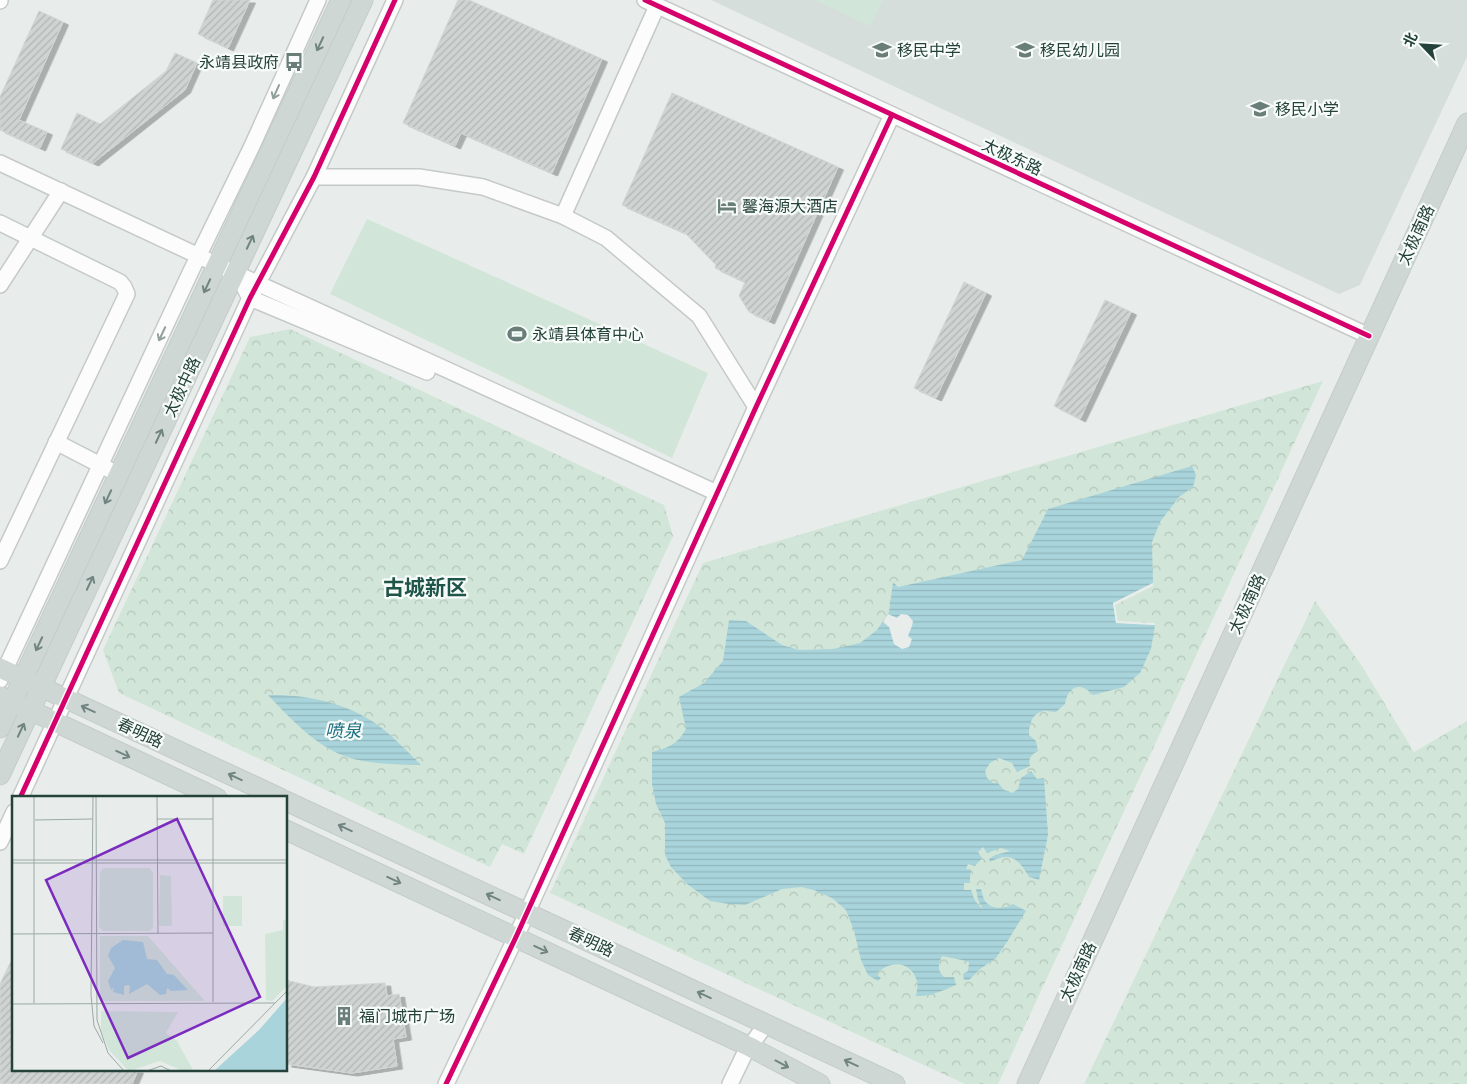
<svg xmlns="http://www.w3.org/2000/svg" width="1467" height="1084" viewBox="0 0 1467 1084" font-family="Cabin,'Noto Sans SC',sans-serif">
	<style>
		.built { fill: #d6dedb }
		.park { fill: url(#park-crowns) }
		.garden { fill: #d1e6d8 }
		.water { fill: url(#water-rules) }
		.pier { fill: #e8edeb }
		.building { fill: url(#building-hatch); stroke: #d1d6d4; filter: url(#shadow) }
		.lines { fill: none; stroke-linecap: round; stroke-linejoin: round }
		.minor-casing { stroke: #c5cac8; stroke-width: 18 }
		.major-casing { stroke: #c3ccc9; stroke-width: 21 }
		.minor { stroke: #fcfcfc; stroke-width: 15 }
		.major { stroke: #cfd7d5; stroke-width: 19 }
		.cycleway-casing { stroke: #f7fbf9; stroke-width: 8 }
		.cycleway { stroke: #d6006c; stroke-width: 5 }
		.oneway { stroke: #718580 }
		.oneway2 { stroke: #909f9b }
		.labels { text-anchor: middle; dominant-baseline: central; stroke-width: 4.5; stroke-linejoin: round; paint-order: stroke }
		.poi-label { font-size: 16px; fill: #24423a; stroke: #f7fbf9; text-anchor: start }
		.street-label { font-size: 16px; fill: #24423a; stroke: #f7fbf9 }
		.water-label { font-size: 18px; font-style: italic; fill: #1c6f80; stroke: #f7fbf9 }
		.district-label { font-size: 21px; font-weight: bold; fill: #1f5548; stroke: #f7fbf9 }
		.inset-road { fill: none; stroke: #9aa9a4; stroke-width: 1 }
		.view { fill: #7b2cbf; fill-opacity: 0.15; stroke: #7b2cbf; stroke-width: 2.5 }
		.inset-edge { fill: none; stroke: #24423a; stroke-width: 2.5 }
	</style>
	<defs>
		<pattern id="park-crowns" width="20" height="18" patternUnits="userSpaceOnUse" patternTransform="scale(1.25)"><rect width="20" height="18" fill="#d1e6d8"/><path d="M2 6a3 3 0 1 1 6 0M12 15a3 3 0 1 1 6 0" fill="none" stroke="#b3c6ba"/></pattern>
		<pattern id="water-rules" width="6" height="5" patternUnits="userSpaceOnUse" patternTransform="scale(1.25)"><rect width="6" height="5" fill="#a9d4db"/><path d="M0 2.5h6" fill="none" stroke="#91b7bd"/></pattern>
		<pattern id="building-hatch" width="6" height="6" patternUnits="userSpaceOnUse" patternTransform="scale(1.25)"><rect width="6" height="6" fill="#cfd4d2"/><path d="M-1 1l2-2M0 6l6-6M5 7l2-2" fill="none" stroke="#b2b7b5"/></pattern>
		<filter id="shadow"><feDropShadow dx="5.5" dy="3" stdDeviation="0" flood-color="#0004"/></filter>
	</defs>
	<rect width="100%" height="100%" fill="#e8edeb"/>
	<polygon class="built" points="711,0 1467,0 1467,57 1360,285 1339,294 923,100"/>
	<g class="park">
		<polygon points="290,329 664,505 673,536 524,854 502,844 490,867 119,693 103,650 250,337"/>
		<polygon points="1323,381 998,1084 965,1084 550,893 703,563"/>
		<polygon points="1315,601 1360,663 1414,752 1467,721 1467,1084 1084,1084"/>
	</g>
	<g class="garden">
		<polygon points="815,0 883,0 870,26"/>
		<polygon points="367,219 708,373 672,458 330,294"/>
	</g>
	<g class="water">
		<path d="M1192 466 1196 475 1193 487 1179 497 1160 522 1152 542 1153 583 1113 603 1116 623 1155 625 1151 649 1140 673 1124 687 1093 695C1080 681 1068 686 1065 704L1056 712C1052 712 1046 710 1043 711 1031 714 1029 726 1029 735L1036 741 1038 751C1031 755 1028 758 1030 766L1017 772 1012 763 999 758 990 763 985 771 987 778 993 783H998L1004 790 1012 793 1018 789 1021 778 1031 771 1037 779 1044 778 1048 835 1039 880 1029 877C1019 859 1010 851 990 862L989 859 995 855 1010 851 1001 848 987 853 983 847 978 852 982 858 975 866 968 864 966 869 971 871 970 878V883H964V890H971C973 898 977 905 983 909L978 900 976 889H981C982 893 983 898 985 901 991 910 1006 909 1013 904L1026 911 1007 942 996 958 980 969 969 980H964L963 974 968 971 969 962 962 960 942 956C938 964 937 971 944 977H954L956 985C944 990 930 997 916 996 917 991 918 985 917 981 910 959 889 961 876 974L881 978 878 981 868 975 861 960 854 931 846 910 832 898 814 890 801 887 782 889 745 905 729 904 710 901 687 884 671 867 665 855V823L656 804 652 784V752C670 747 676 745 686 729L679 697 704 683 723 661 729 620 746 621 782 645 799 650 833 649 860 643 877 630 889 612 893 582 898 587 1022 560 1048 509Z"/>
		<path d="M268 695C304 694 344 702 375 723 392 735 406 750 421 765 392 764 359 765 333 751 307 737 287 715 268 695Z"/>
	</g>
	<g class="pier">
		<polygon points="1153,583 1153,586 1115,605 1118,621 1155,623 1155,625 1116,623 1113,603"/>
		<polygon points="888,614 897,618 901,614 908,615 913,621 912,626 908,636 912,639 909,647 902,649 894,644 889,627 883,622"/>
	</g>
	<g class="building">
		<polygon points="213,0 250,0 228,48 198,34"/>
		<polygon points="458,0 469,0 602,59 552,173 461,133 455,146 403,123"/>
		<polygon points="39,11 63,22 19,120 47,132 40,148 0,130 0,97"/>
		<polygon points="175,53 197,63 185,90 93,163 61,149 77,113 100,124 166,71"/>
		<polygon points="672,93 838,167 769,321 749,312 739,296 745,282 715,268 716,265 685,233 622,205"/>
		<polygon points="964,282 986,293 936,398 914,388"/>
		<polygon points="1105,300 1131,312 1080,419 1054,406"/>
		<polygon points="14,955 14,1070 138,1070 132,1084 0,1084 0,984"/>
		<polygon points="286,980 314,987 385,983 387,996 399,994 406,1037 393,1039 397,1066 352,1073 286,1064"/>
	</g>
	<g class="lines">
		<g class="minor-casing">
			<g id="minor">
				<polyline points="645,0 1369,336"/>
				<polyline points="0,1 0,0"/>
				<polyline points="0,163 235,273 717,493"/>
				<polyline points="314,177 419,177 483,187 563,216 606,238 699,316 756,407"/>
				<polyline points="563,216 657,6"/>
				<polyline points="0,223 120,282 124,287 127,294 0,561"/>
				<polyline points="0,285 61,191"/>
				<polyline points="245,289 250,298 427,372"/>
				<polyline points="56,442 110,470"/>
				<polyline points="0,680 191,271 252,146 318,0"/>
				<polyline points="20,798 250,298 314,177 395,0"/>
				<polyline points="0,842 14,812"/>
				<polyline points="446,1084 516,937 756,407 892,115"/>
				<polyline points="730,1084 744,1055 766,1024"/>
			</g>
		</g>
		<g class="major-casing">
			<g id="major">
				<polyline points="0,668 280,798"/>
				<polyline points="0,696 217,798"/>
				<polyline points="0,728 341,0"/>
				<polyline points="0,775 363,0"/>
				<polyline points="286,801 895,1084"/>
				<polyline points="286,830 750,1047 820,1084"/>
				<polyline points="1027,1084 1467,123"/>
			</g>
		</g>
		<use href="#minor" class="minor"/>
		<use href="#major" class="major"/>
		<g class="cycleway-casing">
			<g id="cycleway">
				<polyline points="645,0 1369,336"/>
				<polyline points="20,798 250,298 314,177 395,0"/>
				<polyline points="446,1084 516,937 756,407 892,115"/>
			</g>
		</g>
		<use href="#cycleway" class="cycleway"/>
	</g>
	<defs><path id="oneway-shaft" d="M-6 0H5M1.5-3L5.5 0L1.5 3" fill="none" stroke-width="1.6" stroke-linecap="round" stroke-linejoin="round" transform="scale(1.25)"/></defs>
	<g class="oneway">
		<use href="#oneway-shaft" transform="translate(320 44) rotate(115)"/>
		<use href="#oneway-shaft" transform="translate(250 242) rotate(-65)"/>
		<use href="#oneway-shaft" transform="translate(207 286) rotate(115)"/>
		<use href="#oneway-shaft" transform="translate(159 436) rotate(-65)"/>
		<use href="#oneway-shaft" transform="translate(108 497) rotate(115)"/>
		<use href="#oneway-shaft" transform="translate(90 583) rotate(-65)"/>
		<use href="#oneway-shaft" transform="translate(39 644) rotate(115)"/>
		<use href="#oneway-shaft" transform="translate(88 709) rotate(-155)"/>
		<use href="#oneway-shaft" transform="translate(21 730) rotate(-65)"/>
		<use href="#oneway-shaft" transform="translate(123 754) rotate(25)"/>
		<use href="#oneway-shaft" transform="translate(235 777) rotate(-155)"/>
		<use href="#oneway-shaft" transform="translate(345 828) rotate(-155)"/>
		<use href="#oneway-shaft" transform="translate(394 880) rotate(25)"/>
		<use href="#oneway-shaft" transform="translate(493 897) rotate(-155)"/>
		<use href="#oneway-shaft" transform="translate(541 949) rotate(25)"/>
		<use href="#oneway-shaft" transform="translate(704 995) rotate(-155)"/>
		<use href="#oneway-shaft" transform="translate(851 1063) rotate(-155)"/>
		<use href="#oneway-shaft" transform="translate(782 1064) rotate(28)"/>
	</g>
	<g class="oneway2">
		<use href="#oneway-shaft" transform="translate(276 92) rotate(114)"/>
		<use href="#oneway-shaft" transform="translate(162 334) rotate(115)"/>
	</g>
	<defs>
		<g id="school-bare" transform="scale(1.5)"><path d="M0-5L7-2L0 1L-7-2ZM-4 1L0 2.5L4 1V4Q0 6-4 4Z" fill="#697e78" stroke="#f7fbf9" stroke-width="2.5" paint-order="stroke"/></g>
		<g id="bus-bare" transform="scale(1.5)"><path d="M-5-6H5V4H4V6H2V4H-2V6H-4V4H-5ZM-3.5-4V0h7V-4ZM-3.5 1.2v1.5H-2V1.2ZM2 1.2v1.5H3.5V1.2Z" fill="#697e78" stroke="#f7fbf9" stroke-width="2.5" paint-order="stroke"/></g>
		<g id="hotel-bare" transform="scale(1.5)"><path d="M-6-4.5h1.5V1H6V5H4.5V3h-9V5H-6ZM-4 0a1.8 1.8 0 1 1 3.6 0ZM.5 0V-2.5h3Q6-2.5 6 0Z" fill="#697e78" stroke="#f7fbf9" stroke-width="2.5" paint-order="stroke"/></g>
		<g id="stadium-bare" transform="scale(1.5)"><path d="M0-5a6.5 5 0 1 0 0 10a6.5 5 0 1 0 0-10ZM-3.5-1.8h7v3.6h-7Z" fill="#697e78" stroke="#f7fbf9" stroke-width="2.5" paint-order="stroke"/></g>
		<g id="building-bare" transform="scale(1.5)"><path d="M-4-6H4V6H1V3H-1V6H-4ZM-2.5-4.3h1.7v1.8h-1.7ZM.8-4.3h1.7v1.8H.8ZM-2.5-1h1.7V.8h-1.7ZM.8-1h1.7V.8H.8Z" fill="#697e78" stroke="#f7fbf9" stroke-width="2.5" paint-order="stroke"/></g>
	</defs>
	<g fill-rule="evenodd">
		<use href="#school-bare" x="882" y="50"/>
		<use href="#school-bare" x="1025" y="50"/>
		<use href="#bus-bare" x="294" y="62"/>
		<use href="#school-bare" x="1260" y="109"/>
		<use href="#hotel-bare" x="727" y="206"/>
		<use href="#stadium-bare" x="517" y="334"/>
		<use href="#building-bare" x="344" y="1016"/>
	</g>
	<g class="labels">
		<g class="poi-label">
			<text x="897" y="50">移民中学</text>
			<text x="1040" y="50">移民幼儿园</text>
			<text x="279" y="62" text-anchor="end">永靖县政府</text>
			<text x="1275" y="109">移民小学</text>
			<text x="742" y="206">馨海源大酒店</text>
			<text x="532" y="334">永靖县体育中心</text>
			<text x="359" y="1016">福门城市广场</text>
		</g>
		<g class="street-label">
			<text transform="translate(1012 157) rotate(25)">太极东路</text>
			<text transform="translate(1416 235) rotate(-65)">太极南路</text>
			<text transform="translate(182 387) rotate(-65)">太极中路</text>
			<text transform="translate(1247 604) rotate(-65)">太极南路</text>
			<text transform="translate(140 733) rotate(25)">春明路</text>
			<text transform="translate(591 942) rotate(25)">春明路</text>
			<text transform="translate(1078 972) rotate(-65)">太极南路</text>
		</g>
		<g class="water-label">
			<text x="343" y="731">喷泉</text>
		</g>
		<g class="district-label">
			<text x="425" y="587">古城新区</text>
		</g>
	</g>
	<g transform="translate(12 796)">
		<rect width="275" height="275" fill="#e8edeb"/>
		<path d="M92 72H138L141 77V132L138 135H91L87 131 88 76ZM271 124H275V190L260 205 254 204 253 138 271 134ZM88 140H136L193 205H88ZM89 215 166 216 154 237 165 245 181 274H169L148 265 117 275 97 254 89 235Z" fill="#d1e6d8"/>
		<path d="M148 79 159 80 160 130H147ZM211 100H230V130H211Z" fill="#d1e6d8"/>
		<path d="M111 144 131 146 135 163 145 164 155 178 162 179 176 194 159 195 155 192 154 198 148 199 135 188 117 198 118 190 115 189 112 190V199L101 196 102 191 99 194 96 185 103 172 96 160 99 152ZM275 202V275H202L247 234Z" fill="#a9d4db"/>
		<path class="inset-road" d="M81 0 79 199 82 230 91 247M84 0 85 224 96 257 112 275M145 0 146 138M201 0V206M145 23H201M23 24 80 23M0 64H275M0 67H275M0 138 201 137M22 207V0M0 208 263 207M135 275 149 270 159 275M196 275 275 195"/>
		<path class="view" d="M165 23 248 201 116 262 34 84Z"/>
		<rect width="275" height="275" class="inset-edge"/>
	</g>
	<g transform="translate(1422 45) rotate(295)" stroke="#f7fbf9" stroke-width="4" paint-order="stroke">
	<path d="M0-4L9 19L0 12L-9 19Z" fill="#24423a"/>
	<text y="-8" font-size="14" font-weight="bold" text-anchor="middle" fill="#24423a">北</text>
	</g>
</svg>
